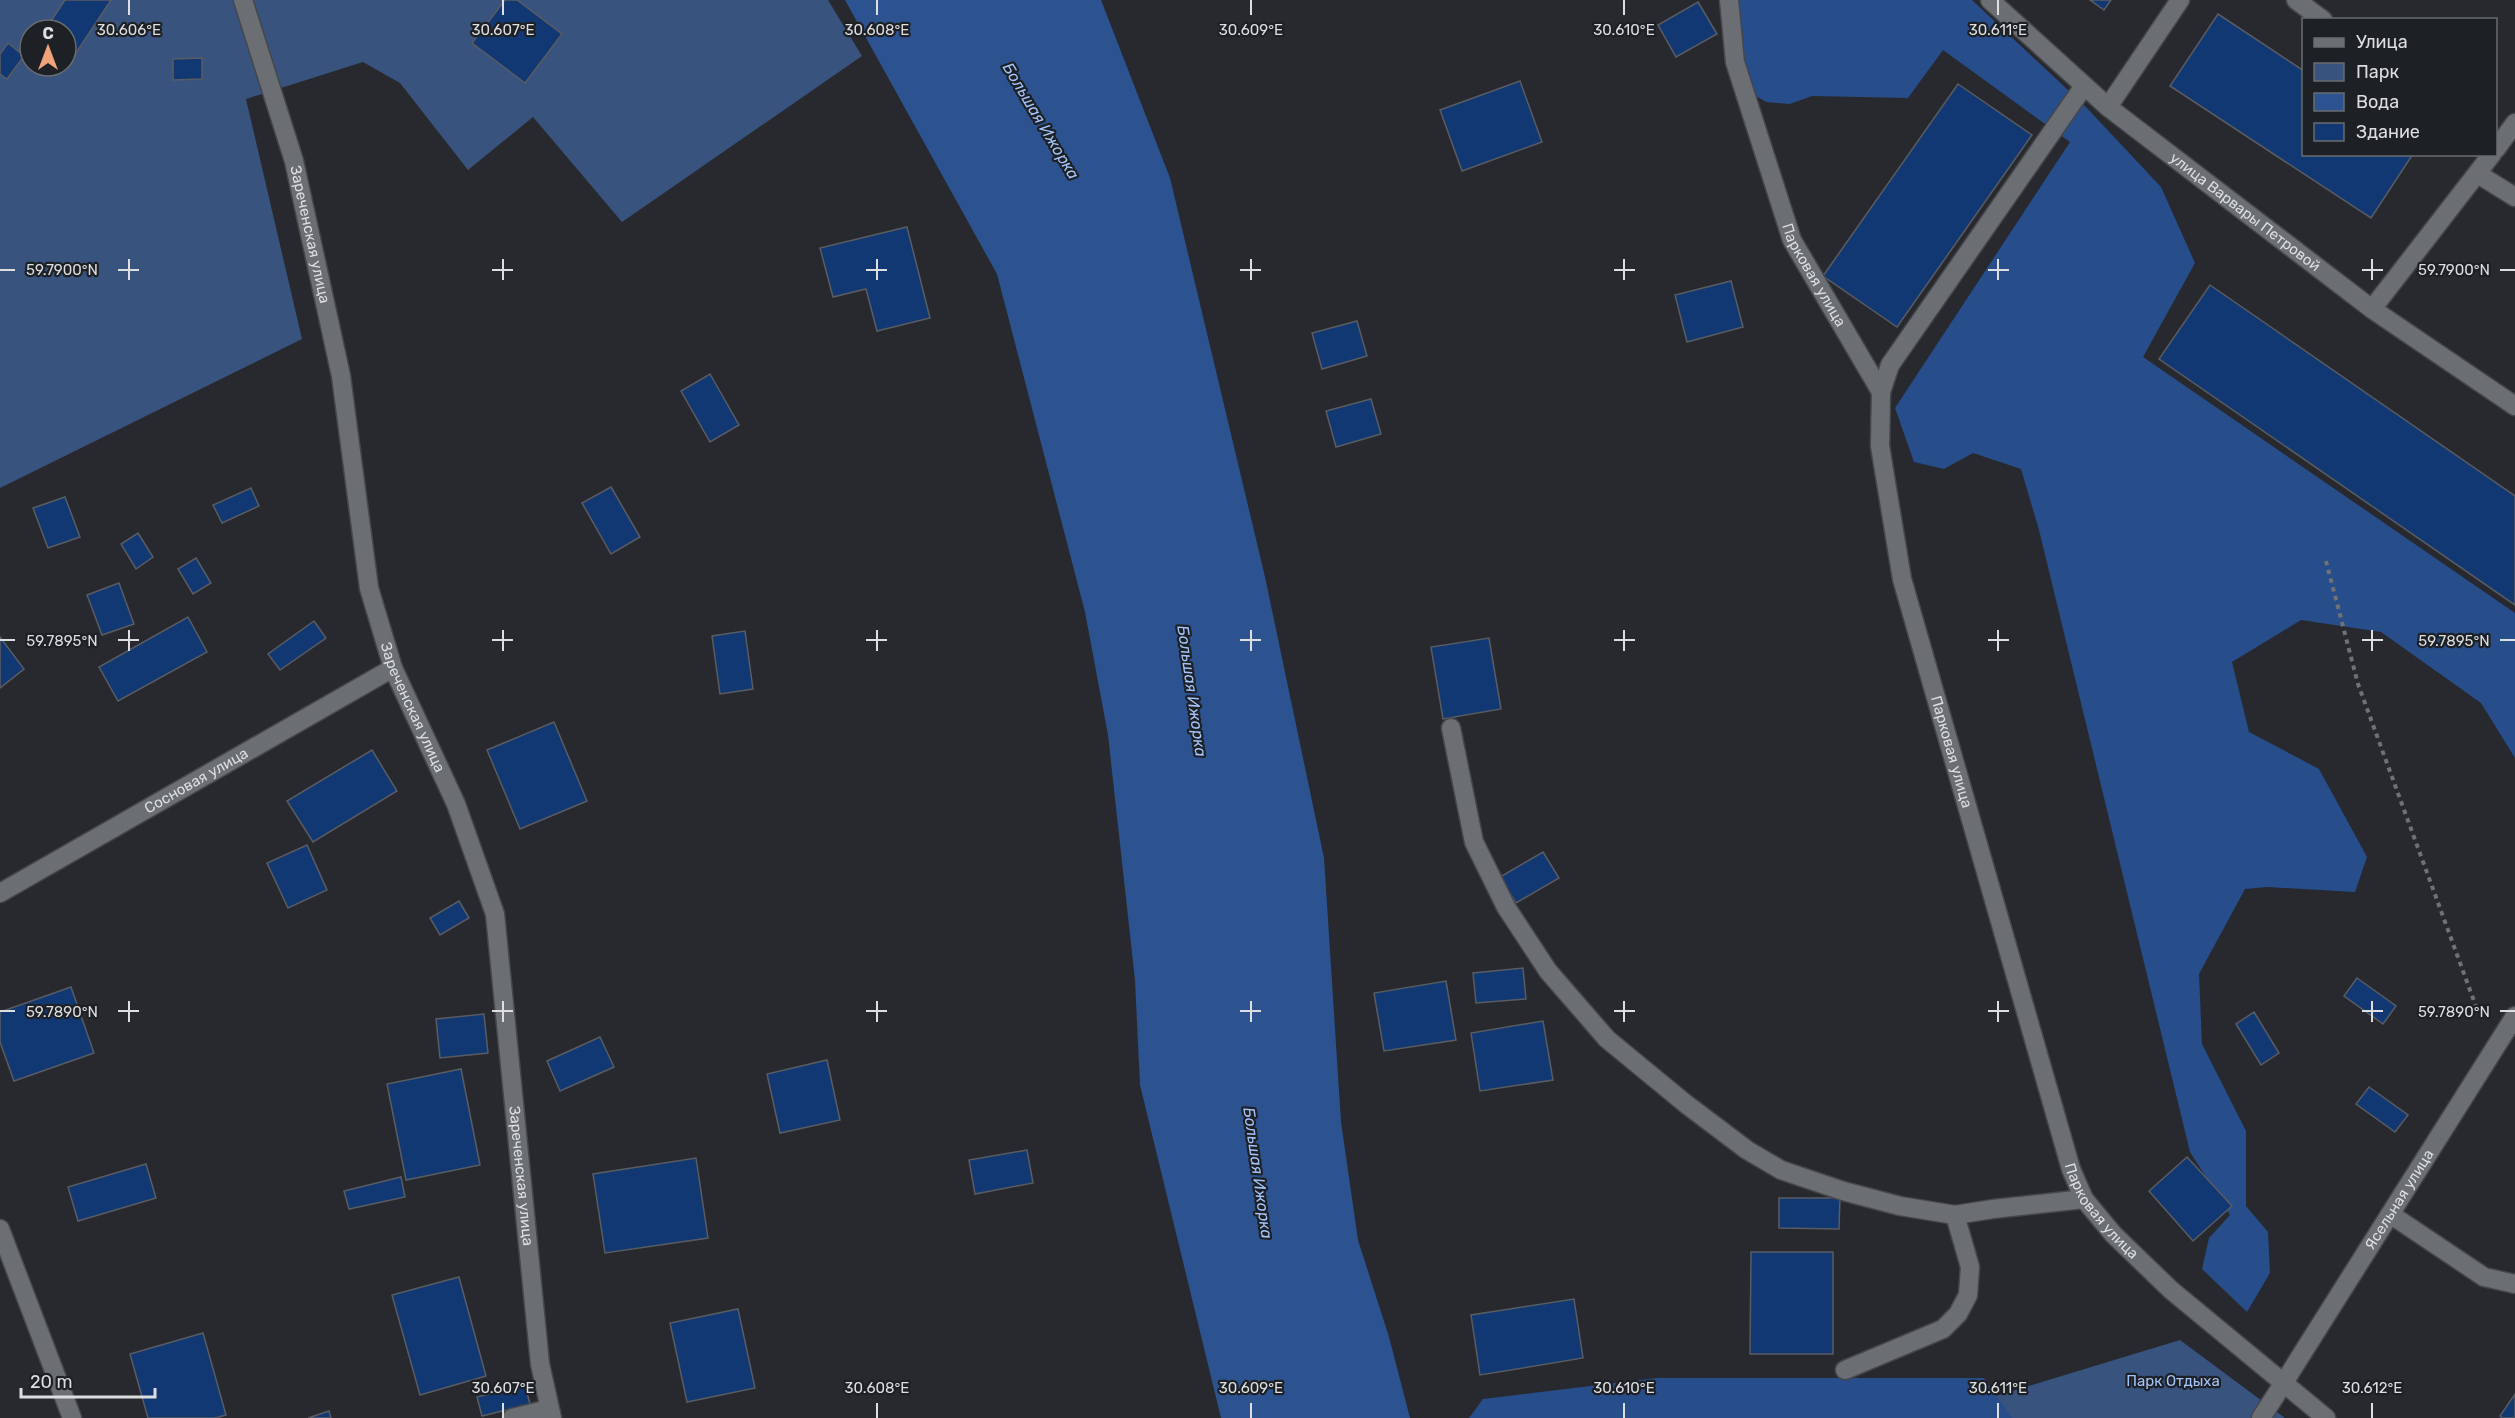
<svg xmlns="http://www.w3.org/2000/svg" width="2515" height="1418" viewBox="0 0 2515 1418" font-family="Rubik,sans-serif">
	<style>
		.green { fill: #38537e; fill-rule: evenodd }
		.forest { fill: #274d8a }
		.water { fill: #2c5390 }
		.building { fill: #123873; stroke: #595c61; stroke-width: 1.5 }
		.lines { fill: none; stroke-linecap: round; stroke-linejoin: round }
		.lane-casing { stroke: #45474b; stroke-width: 21 }
		.street-casing { stroke: #45474b; stroke-width: 21 }
		.path { stroke: #6f7175; stroke-width: 4; stroke-dasharray: 4.5 4.5; stroke-linecap: butt }
		.lane { stroke: #6b6f74; stroke-width: 18 }
		.street { stroke: #6b6f74; stroke-width: 18 }
		.ticks { fill: none; stroke: #dcdee0; stroke-width: 2 }
		.labels { text-anchor: middle; dominant-baseline: central; stroke-width: 4.5; stroke-linejoin: round; paint-order: stroke }
		.street-label { font-size: 15px; fill: #dcdee0; stroke: #1d2024 }
		.park-label { font-size: 15px; fill: #a3c5fb; stroke: #1d2024 }
		.water-label { font-size: 16px; font-style: italic; fill: #a3c5fb; stroke: #1d2024 }
		.ticks-label { font-size: 15px; text-anchor: middle; fill: #dcdee0; stroke: #1d2024; stroke-width: 4.5; stroke-linejoin: round; paint-order: stroke }
	</style>
	<rect width="100%" height="100%" fill="#27292e"/>
	<g class="green">
		<path d="M0 0H828L862 56 622 222 533 117 468 170 400 83 363 62 246 99 302 339 0 488ZM30 30H66V66H30Z"/>
		<polygon points="2180,1340 2285,1418 1924,1418"/>
	</g>
	<g class="forest">
		<polygon points="1727,0 1972,0 2085,106 2161,187 2195,263 2143,357 2515,613 2515,758 2481,703 2381,632 2301,620 2232,662 2249,732 2319,769 2367,857 2355,892 2267,887 2245,889 2199,974 2202,1044 2246,1131 2246,1206 2268,1232 2270,1273 2247,1312 2202,1269 2209,1238 2230,1215 2190,1152 2039,530 2021,469 1973,453 1944,469 1914,462 1895,408 2070,142 1943,50 1908,98 1812,96 1790,104 1766,102 1746,90"/>
		<polygon points="1657,1378 1984,1378 2012,1418 1469,1418 1483,1399"/>
	</g>
	<polygon class="water" points="845,0 1101,0 1170,178 1265,577 1324,858 1341,1122 1358,1240 1389,1337 1410,1418 1221,1418 1140,1085 1135,980 1108,735 1085,612 997,274"/>
	<g class="building">
		<polygon points="65,0 111,0 76,53 66,47 66,30 45,30"/>
		<polygon points="505,0 517,0 562,34 525,83 472,43"/>
		<polygon points="2090,0 2111,0 2104,10"/>
		<polygon points="1698,2 1717,34 1676,57 1658,25"/>
		<polygon points="2218,14 2304,71 2304,154 2413,154 2371,218 2170,86"/>
		<polygon points="8,43 24,56 7,79 0,74 0,54"/>
		<polygon points="202,58 202,79 173,80 173,59"/>
		<polygon points="1520,81 1542,142 1462,171 1440,110"/>
		<polygon points="1958,84 2032,135 1897,327 1823,276"/>
		<polygon points="907,227 930,318 877,331 866,289 833,297 820,248"/>
		<polygon points="1731,281 1743,327 1687,342 1675,295"/>
		<polygon points="2210,285 2515,496 2515,605 2159,359"/>
		<polygon points="1357,321 1367,356 1322,369 1312,333"/>
		<polygon points="710,374 739,425 710,442 681,391"/>
		<polygon points="1371,399 1381,434 1336,447 1326,411"/>
		<polygon points="611,487 640,537 611,554 582,503"/>
		<polygon points="251,488 259,506 222,523 213,505"/>
		<polygon points="65,497 80,537 48,548 33,508"/>
		<polygon points="138,533 153,557 136,569 121,544"/>
		<polygon points="196,558 211,583 193,594 178,569"/>
		<polygon points="119,583 134,624 102,635 87,595"/>
		<polygon points="188,617 207,652 118,701 99,667"/>
		<polygon points="314,621 326,638 280,670 268,654"/>
		<polygon points="745,631 753,689 720,694 712,636"/>
		<polygon points="0,637 24,669 0,688"/>
		<polygon points="1489,638 1501,709 1443,719 1431,647"/>
		<polygon points="554,722 587,801 520,829 487,750"/>
		<polygon points="372,750 397,791 313,842 287,801"/>
		<polygon points="307,845 327,890 288,908 267,863"/>
		<polygon points="1543,852 1559,878 1516,903 1500,877"/>
		<polygon points="459,901 469,918 440,935 430,918"/>
		<polygon points="1523,968 1526,999 1476,1003 1473,973"/>
		<polygon points="2357,978 2396,1006 2383,1024 2344,996"/>
		<polygon points="1446,981 1456,1040 1384,1051 1374,993"/>
		<polygon points="71,987 94,1053 14,1081 0,1042 0,1012"/>
		<polygon points="2254,1012 2279,1053 2261,1065 2236,1024"/>
		<polygon points="484,1014 488,1053 440,1058 436,1019"/>
		<polygon points="1543,1021 1553,1080 1480,1091 1471,1033"/>
		<polygon points="600,1037 614,1067 560,1091 547,1061"/>
		<polygon points="827,1060 840,1120 780,1133 767,1074"/>
		<polygon points="461,1069 480,1165 406,1180 387,1084"/>
		<polygon points="2369,1087 2408,1115 2395,1132 2356,1104"/>
		<polygon points="1027,1150 1033,1183 975,1194 969,1160"/>
		<polygon points="2187,1157 2232,1206 2193,1241 2149,1191"/>
		<polygon points="696,1158 708,1238 605,1253 593,1174"/>
		<polygon points="146,1164 156,1198 78,1221 68,1187"/>
		<polygon points="401,1177 405,1197 349,1209 344,1191"/>
		<polygon points="1779,1198 1840,1198 1839,1229 1779,1228"/>
		<polygon points="1751,1252 1833,1252 1833,1354 1750,1354"/>
		<polygon points="459,1277 486,1376 420,1395 392,1295"/>
		<polygon points="1574,1299 1583,1358 1480,1375 1471,1315"/>
		<polygon points="738,1309 755,1388 687,1402 670,1323"/>
		<polygon points="203,1333 226,1415 215,1418 148,1418 130,1354"/>
		<polygon points="525,1385 530,1404 482,1416 477,1397"/>
		<polygon points="2515,1394 2515,1418 2502,1418 2500,1416"/>
		<polygon points="329,1411 331,1418 308,1418"/>
	</g>
	<g class="lines">
		<g class="lane-casing">
			<g id="lane">
				<polyline points="2296,0 2323,20"/>
				<polyline points="2108,107 2180,0"/>
				<polyline points="2496,149 2515,123"/>
				<polyline points="2478,174 2515,197"/>
				<polyline points="2372,309 2492,154"/>
				<polyline points="1881,392 1890,365 2084,86"/>
				<polyline points="1451,728 1474,842 1506,907 1548,971 1607,1039 1686,1104 1747,1150 1781,1170 1843,1191 1900,1206 1955,1215 1993,1209 2084,1199"/>
				<polyline points="2390,1214 2484,1277 2515,1284"/>
				<polyline points="1845,1370 1943,1329 1958,1314 1968,1295 1970,1267 1955,1215"/>
				<polyline points="512,1418 549,1409"/>
				<polyline points="2261,1418 2283,1384"/>
			</g>
		</g>
		<g class="street-casing">
			<g id="street">
				<path id="s1" d="M243 0 294 161 341 376 369 588 393 668 456 804 495 914 540 1364 552 1418"/>
				<path id="s2" d="M1729 0 1735 62 1792 240 1881 392 1880 446 1902 579 2071 1169 2084 1199 2113 1234 2171 1290 2326 1418"/>
				<path id="s3" d="M1990 0 2108 107 2372 309 2515 406"/>
				<path id="s4" d="M0 893 393 668"/>
				<polyline points="0,1229 72,1418"/>
				<path id="s5" d="M2283 1384 2515 1016"/>
			</g>
		</g>
		<polyline class="path" points="2326,561 2358,684 2478,1012"/>
		<use href="#lane" class="lane"/>
		<use href="#street" class="street"/>
	</g>
	<path class="ticks" d="M129 0V15M503 0V15M877 0V15M1251 0V15M1624 0V15M1998 0V15M129 259V280M503 259V280M877 259V280M1251 259V280M1624 259V280M1998 259V280M2372 259V280M0 270H15M118 270H139M492 270H513M866 270H887M1240 270H1261M1614 270H1635M1988 270H2009M2362 270H2383M2500 270H2515M129 630V651M503 630V651M877 630V651M1251 630V651M1624 630V651M1998 630V651M2372 630V651M0 640H15M118 640H139M492 640H513M866 640H887M1240 640H1261M1614 640H1635M1988 640H2009M2362 640H2383M2500 640H2515M129 1001V1022M503 1001V1022M877 1001V1022M1251 1001V1022M1624 1001V1022M1998 1001V1022M2372 1001V1022M0 1011H15M118 1011H139M492 1011H513M866 1011H887M1240 1011H1261M1614 1011H1635M1988 1011H2009M2362 1011H2383M2500 1011H2515M503 1403V1418M877 1403V1418M1251 1403V1418M1624 1403V1418M1998 1403V1418M2372 1403V1418"/>
	<g class="labels">
		<g class="street-label">
			<text stroke="none"><textPath href="#s3" startOffset="332">улица Варвары Петровой</textPath></text>
			<text stroke="none"><textPath href="#s1" startOffset="244">Зареченская улица</textPath></text>
			<text stroke="none"><textPath href="#s2" startOffset="290">Парковая улица</textPath></text>
			<text stroke="none"><textPath href="#s1" startOffset="730">Зареченская улица</textPath></text>
			<text stroke="none"><textPath href="#s2" startOffset="794">Парковая улица</textPath></text>
			<text stroke="none"><textPath href="#s4" startOffset="226">Сосновая улица</textPath></text>
			<text stroke="none"><textPath href="#s1" startOffset="1216">Зареченская улица</textPath></text>
			<text stroke="none"><textPath href="#s5" startOffset="218">Ясельная улица</textPath></text>
			<text stroke="none"><textPath href="#s2" startOffset="1280">Парковая улица</textPath></text>
		</g>
		<g class="park-label">
			<text x="2173" y="1381">Парк Отдыха</text>
		</g>
		<g class="water-label">
			<text transform="translate(1041 121) rotate(59)">Большая Ижорка</text>
			<text transform="translate(1192 691) rotate(82)">Большая Ижорка</text>
			<text transform="translate(1258 1173) rotate(82)">Большая Ижорка</text>
		</g>
	</g>
	<g class="ticks-label">
		<text x="129" y="35">30.606°E</text>
		<text x="503" y="35">30.607°E</text>
		<text x="877" y="35">30.608°E</text>
		<text x="1251" y="35">30.609°E</text>
		<text x="1624" y="35">30.610°E</text>
		<text x="1998" y="35">30.611°E</text>
		<text x="62" y="275">59.7900°N</text>
		<text x="2454" y="275">59.7900°N</text>
		<text x="62" y="646">59.7895°N</text>
		<text x="2454" y="646">59.7895°N</text>
		<text x="62" y="1017">59.7890°N</text>
		<text x="2454" y="1017">59.7890°N</text>
		<text x="503" y="1393">30.607°E</text>
		<text x="877" y="1393">30.608°E</text>
		<text x="1251" y="1393">30.609°E</text>
		<text x="1624" y="1393">30.610°E</text>
		<text x="1998" y="1393">30.611°E</text>
		<text x="2372" y="1393">30.612°E</text>
	</g>
	<rect x="2302" y="18" width="195" height="138" fill="#1d2024" stroke="#696c6f" stroke-width="1.5"/>
	<rect x="2314" y="38" width="30" height="9" fill="#6b6f74" stroke="#696c6f" stroke-width="1.5"/>
	<text x="2356" y="48" font-size="18" fill="#dcdee0">Улица</text>
	<rect x="2314" y="63" width="30" height="18" fill="#38537e" stroke="#696c6f" stroke-width="1.5"/>
	<text x="2356" y="78" font-size="18" fill="#dcdee0">Парк</text>
	<rect x="2314" y="93" width="30" height="18" fill="#2c5390" stroke="#696c6f" stroke-width="1.5"/>
	<text x="2356" y="108" font-size="18" fill="#dcdee0">Вода</text>
	<rect x="2314" y="123" width="30" height="18" fill="#123873" stroke="#696c6f" stroke-width="1.5"/>
	<text x="2356" y="138" font-size="18" fill="#dcdee0">Здание</text>
	<g transform="translate(48 48)"><circle r="28" fill="#1d2024" stroke="#696c6f" stroke-width="1.5"/>
	<path d="M0-4.5L10 22L0 15L-10 22Z" fill="#f0a378"/>
	<text y="-9" font-size="16" font-weight="bold" text-anchor="middle" fill="#dcdee0">С</text>
	</g>
	<path d="M21 1388v9h134v-9" fill="none" stroke="#dcdee0" stroke-width="3"/>
	<text x="30" y="1388" font-size="18" fill="#dcdee0" stroke="#1d2024" stroke-width="4.5" paint-order="stroke">20 m</text>
</svg>
